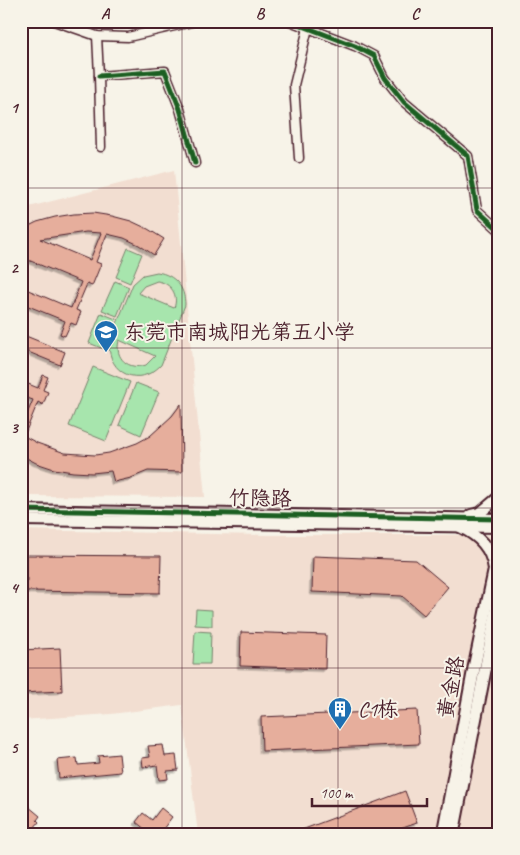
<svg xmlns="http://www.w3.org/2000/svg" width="520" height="855" viewBox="0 0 520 855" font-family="Caveat,'LXGW WenKai TC',sans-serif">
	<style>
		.built { fill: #f2ded1 }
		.green { fill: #a7e5ad; stroke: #78826c; fill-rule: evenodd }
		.building { fill: #e6ae9c; stroke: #4a1f2b; fill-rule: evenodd; filter: url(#shadow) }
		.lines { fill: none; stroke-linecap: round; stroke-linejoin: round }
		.minor-casing { stroke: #4a1f2b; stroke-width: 11 }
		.tertiary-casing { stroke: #4a1f2b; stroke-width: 14 }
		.secondary-casing { stroke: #4a1f2b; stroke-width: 15 }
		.minor { stroke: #f7f3e8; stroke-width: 8 }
		.tertiary { stroke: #f7f3e8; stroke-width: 10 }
		.secondary { stroke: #f7f3e8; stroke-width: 11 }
		.cycleway-casing { stroke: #f7f3e8; stroke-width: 8 }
		.cycleway { stroke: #1b5e20; stroke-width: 5 }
		.grid { fill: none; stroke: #4a1f2b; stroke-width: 1; stroke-opacity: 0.55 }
		.labels { text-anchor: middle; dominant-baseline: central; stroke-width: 4; stroke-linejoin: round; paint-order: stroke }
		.poi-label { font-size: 21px; fill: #4a1f2b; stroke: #f7f3e8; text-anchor: start }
		.street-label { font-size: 21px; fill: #4a1f2b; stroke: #f7f3e8 }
		.neatline { fill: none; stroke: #4a1f2b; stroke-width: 2 }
		.grid-label { font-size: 16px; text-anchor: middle; font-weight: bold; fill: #4a1f2b }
	</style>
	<defs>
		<filter id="shadow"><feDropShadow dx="-2.5" dy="2.5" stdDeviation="0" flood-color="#0004"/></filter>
	</defs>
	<rect width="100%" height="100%" fill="#f7f3e8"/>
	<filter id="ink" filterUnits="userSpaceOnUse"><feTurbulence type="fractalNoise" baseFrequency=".02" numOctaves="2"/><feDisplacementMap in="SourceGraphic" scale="10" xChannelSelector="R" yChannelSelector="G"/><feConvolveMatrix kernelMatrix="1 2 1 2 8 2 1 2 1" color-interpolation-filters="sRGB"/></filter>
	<g filter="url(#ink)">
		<g class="built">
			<polygon points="174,170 205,497 21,496 21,209"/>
			<polygon points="21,530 268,535 499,535 499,834 198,834 182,705 111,714 21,720"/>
		</g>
		<g class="green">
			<polygon points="128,248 142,254 130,283 116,277"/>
			<path d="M157 272C175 275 185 287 185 305L161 365C139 388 108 374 109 343L133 284 143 275ZM157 281C171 283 179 295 174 308L138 293 144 286ZM119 341V340L155 356 146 365C129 371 114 358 119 341Z"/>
			<polygon points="115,281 129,287 117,316 102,310"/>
			<polygon points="101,313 116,319 104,349 89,343"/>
			<polygon points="93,367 130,382 106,441 69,426"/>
			<polygon points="136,383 159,392 141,435 119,425"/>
			<polygon points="196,609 212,610 212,626 195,625"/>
			<polygon points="195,631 211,632 210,664 193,664"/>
		</g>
		<g class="building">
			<path d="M93 213 112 216 131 221 148 229 164 239 154 255 139 245 124 238 107 234 96 262 101 264 92 286 87 284 76 310 81 312 76 325 71 323 65 336 60 334 65 321 21 303V287L71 308 81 282 21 257V230L37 222 55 217 74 214ZM86 232 101 233 90 260 40 239Z"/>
			<polygon points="21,334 65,352 60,365 21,349"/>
			<polygon points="43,375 48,377 43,390 48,392 43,405 38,402 24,436 37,443 65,453 95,455 109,453 137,443 150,436 172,416 181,404 182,472 148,471 131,478 114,482 111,471 92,473 73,472 54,469 36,463 21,455 21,428 33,400 21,396 21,381 38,388"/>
			<polygon points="27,555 161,556 160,593 27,591"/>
			<polygon points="313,556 416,560 448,587 424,615 402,596 312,592"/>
			<polygon points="241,632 326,635 325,669 240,666"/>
			<polygon points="60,648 62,691 21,693 21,650"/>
			<polygon points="417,710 419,744 262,751 261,717"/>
			<polygon points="163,745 165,756 176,755 178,770 167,771 168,779 159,780 157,765 143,767 142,758 150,757 148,746"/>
			<polygon points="119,754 121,772 59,778 57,760 77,758 78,765 99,763 98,756"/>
			<polygon points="405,791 417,823 386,834 291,834"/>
			<polygon points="28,806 40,816 37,820 39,822 29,834 21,834 21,808 24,811"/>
			<polygon points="161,808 172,817 163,829 169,834 151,834 136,822 143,813 152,820"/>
		</g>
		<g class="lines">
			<g class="minor-casing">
				<g id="minor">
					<polyline points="54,21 97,36 128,37 196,21"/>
					<polyline points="290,21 355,46 374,56 385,78 404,102 468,156 477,210 499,230"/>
					<polyline points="97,36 99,76 101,147"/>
					<polyline points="99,76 165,71 180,109 195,163"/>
					<polyline points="299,158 294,85 308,28"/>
				</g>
			</g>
			<g class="tertiary-casing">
				<g id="tertiary">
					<polyline points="21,510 499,519"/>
					<polyline points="471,515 480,513 499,497"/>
					<polyline points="21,520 499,527"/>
					<path d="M460 527C479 536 491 548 494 569"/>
				</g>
			</g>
			<g class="secondary-casing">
				<g id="secondary">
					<polyline points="443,834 474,668 499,548"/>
					<polyline points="453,834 499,599"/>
				</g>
			</g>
			<use href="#minor" class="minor"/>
			<use href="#tertiary" class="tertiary"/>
			<use href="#secondary" class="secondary"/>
			<g class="cycleway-casing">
				<g id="cycleway">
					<polyline points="290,21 355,46 374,56 385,78 404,102 468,156 477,210 499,230"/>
					<polyline points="99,76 165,71 180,109 195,163"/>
					<polyline points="21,510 499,519"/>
				</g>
			</g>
			<use href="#cycleway" class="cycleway"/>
		</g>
	</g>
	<path class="grid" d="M182 21V834M338 21V834M21 188H499M21 348H499M21 508H499M21 668H499"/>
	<defs>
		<g id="school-pin" transform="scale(1.25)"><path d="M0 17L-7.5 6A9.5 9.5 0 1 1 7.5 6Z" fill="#1f6fb2" stroke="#f7f3e8"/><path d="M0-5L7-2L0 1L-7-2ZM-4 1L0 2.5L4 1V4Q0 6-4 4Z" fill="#fff"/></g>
		<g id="building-pin" transform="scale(1.25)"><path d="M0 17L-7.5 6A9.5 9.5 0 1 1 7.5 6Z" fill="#1f6fb2" stroke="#f7f3e8"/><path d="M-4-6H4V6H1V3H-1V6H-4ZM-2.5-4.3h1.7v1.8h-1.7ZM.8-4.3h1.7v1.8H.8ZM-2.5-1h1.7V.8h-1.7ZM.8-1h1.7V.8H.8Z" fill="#fff"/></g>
	</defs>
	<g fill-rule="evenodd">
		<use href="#school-pin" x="106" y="332"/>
		<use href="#building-pin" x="340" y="709"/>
	</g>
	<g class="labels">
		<g class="poi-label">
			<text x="124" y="332">东莞市南城阳光第五小学</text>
			<text x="358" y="709">C1栋</text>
		</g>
		<g class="street-label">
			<text transform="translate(260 498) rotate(1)">竹隐路</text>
			<text transform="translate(451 687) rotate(-79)">黄金路</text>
		</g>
	</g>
	<rect width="520" height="855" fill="none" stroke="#f7f3e8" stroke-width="55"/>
	<path d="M312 798v8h115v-8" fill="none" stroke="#4a1f2b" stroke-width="2.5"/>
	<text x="320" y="798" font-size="15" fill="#4a1f2b" stroke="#f7f3e8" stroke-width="4" paint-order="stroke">100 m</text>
	<rect x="28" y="28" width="464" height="800" class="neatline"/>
	<g class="grid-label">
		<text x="105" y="19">A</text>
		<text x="260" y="19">B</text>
		<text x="415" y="19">C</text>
		<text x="14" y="113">1</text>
		<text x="14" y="273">2</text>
		<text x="14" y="433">3</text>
		<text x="14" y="593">4</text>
		<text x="14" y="753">5</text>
	</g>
</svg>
